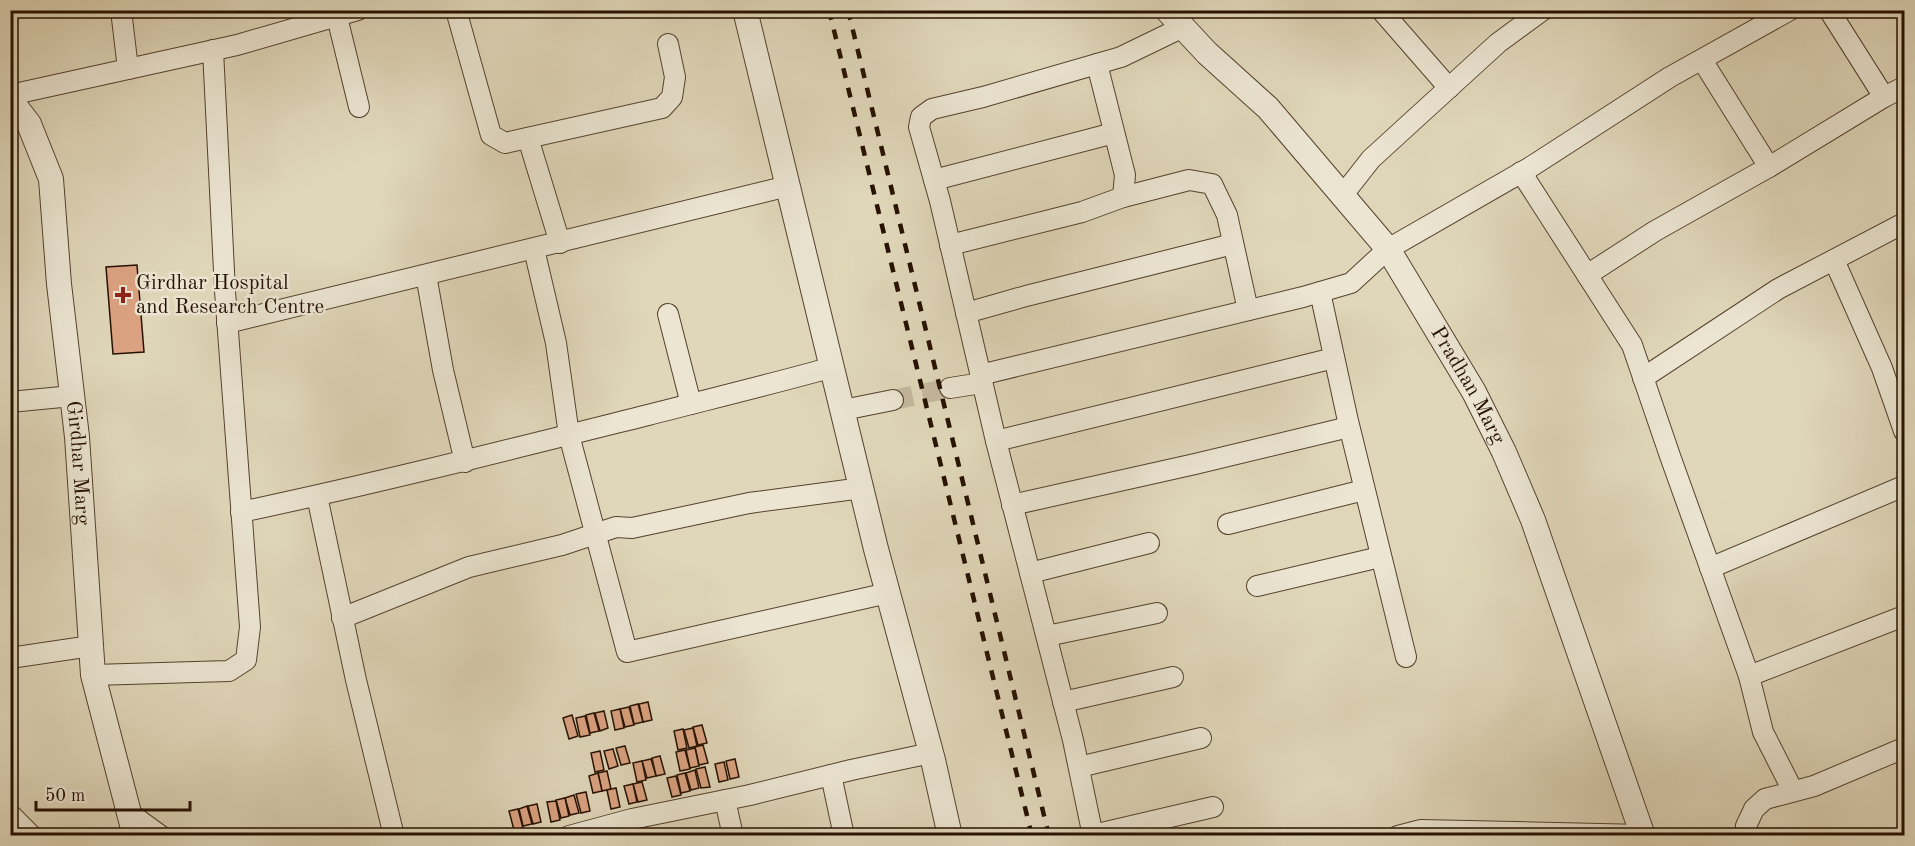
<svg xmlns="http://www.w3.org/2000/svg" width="1915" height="846" viewBox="0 0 1915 846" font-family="'Old Standard TT',serif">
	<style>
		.building { fill: #dba382; stroke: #261100; stroke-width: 1.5 }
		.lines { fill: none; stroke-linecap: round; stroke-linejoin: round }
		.minor-tunnel { stroke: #c4b99e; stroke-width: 20; stroke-dasharray: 20 10; stroke-linecap: butt }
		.minor-casing { stroke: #54422e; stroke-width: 22 }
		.tertiary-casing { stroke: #54422e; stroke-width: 26 }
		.minor { stroke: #ebe5d2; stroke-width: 20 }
		.tertiary { stroke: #ebe5d2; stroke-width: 24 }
		.rail { stroke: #261100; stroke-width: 4.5; stroke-dasharray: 10 10; stroke-linecap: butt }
		.poi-dot { fill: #8f2418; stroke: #ebe5d2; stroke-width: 2 }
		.labels { text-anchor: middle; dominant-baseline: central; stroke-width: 5; stroke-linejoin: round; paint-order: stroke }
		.poi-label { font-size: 21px; fill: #261100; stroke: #ebe5d2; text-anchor: start }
		.street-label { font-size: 21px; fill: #261100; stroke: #ebe5d2 }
	</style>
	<rect width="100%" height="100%" fill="#e0d7ba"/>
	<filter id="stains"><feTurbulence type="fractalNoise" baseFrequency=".00333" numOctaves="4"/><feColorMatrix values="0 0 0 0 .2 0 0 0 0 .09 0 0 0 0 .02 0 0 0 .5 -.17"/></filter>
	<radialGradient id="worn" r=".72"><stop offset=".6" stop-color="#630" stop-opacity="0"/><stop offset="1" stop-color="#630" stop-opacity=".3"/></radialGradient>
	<g class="building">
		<polygon points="137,265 144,352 113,354 106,267"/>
		<polygon points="648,702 652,720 643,722 639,704"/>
		<polygon points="638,704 643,722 634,724 630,706"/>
		<polygon points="629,707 634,725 625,727 620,709"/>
		<polygon points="620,709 624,728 615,730 611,711"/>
		<polygon points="604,711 608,728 600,731 595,713"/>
		<polygon points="594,713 599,731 590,733 586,715"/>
		<polygon points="572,715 578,736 569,739 563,718"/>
		<polygon points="585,716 590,735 580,737 576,718"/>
		<polygon points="702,725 707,743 698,745 693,727"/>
		<polygon points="693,728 697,746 689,748 684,730"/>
		<polygon points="683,729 687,748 678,750 674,731"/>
		<polygon points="703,745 708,763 699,765 695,747"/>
		<polygon points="625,746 630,763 621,765 616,748"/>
		<polygon points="695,748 699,766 690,768 686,750"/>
		<polygon points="613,749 618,766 609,769 604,751"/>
		<polygon points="685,750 690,769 680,771 676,752"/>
		<polygon points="600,751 604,770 595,772 591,753"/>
		<polygon points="660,756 665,774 656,776 652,758"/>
		<polygon points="651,759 656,776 647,778 642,761"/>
		<polygon points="735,759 739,777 730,779 726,761"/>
		<polygon points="642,761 646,780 637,782 633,763"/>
		<polygon points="724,762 728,780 719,782 715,764"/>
		<polygon points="705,767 710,787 701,788 696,769"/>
		<polygon points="695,770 699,788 691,790 686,773"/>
		<polygon points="607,771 611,789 602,791 598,773"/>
		<polygon points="598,773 602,791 593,793 589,776"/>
		<polygon points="685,773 690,791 681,793 677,775"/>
		<polygon points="676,776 681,795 672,797 667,778"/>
		<polygon points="642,782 647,800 638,802 633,784"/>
		<polygon points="633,784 637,802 629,804 624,786"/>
		<polygon points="616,788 620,807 611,809 607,790"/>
		<polygon points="586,792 590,811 581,813 576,794"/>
		<polygon points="574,795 579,813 570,815 565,798"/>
		<polygon points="565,798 569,816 561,818 556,800"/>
		<polygon points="556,801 560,820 551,822 547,802"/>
		<polygon points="537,804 541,822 533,824 528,806"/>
		<polygon points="527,806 532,824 523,826 519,809"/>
		<polygon points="518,809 523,828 514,830 509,811"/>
	</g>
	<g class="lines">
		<polyline class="minor-tunnel" points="893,400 950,388"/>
		<g class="minor-casing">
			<g id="minor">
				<polyline points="121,10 128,69"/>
				<polyline points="456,10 491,135 505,143 662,108 672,97 675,77 668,44"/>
				<polyline points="1381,10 1449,88"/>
				<polyline points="1829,10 1884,97"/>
				<polyline points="337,17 359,107"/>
				<polyline points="1702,60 1769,167"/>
				<polyline points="10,95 237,45 358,10"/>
				<polyline points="528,138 560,243"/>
				<polyline points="1521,172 1632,345 1670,456 1749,676 1763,732 1793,791"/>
				<polyline points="934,180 1114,133"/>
				<polyline points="1342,196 1371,159 1498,43 1543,10"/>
				<polyline points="1123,197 1189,180 1212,184 1227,215 1248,310"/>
				<polyline points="950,245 1082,212 1123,197 1125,175 1097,64"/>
				<polyline points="534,249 556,343 569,435 627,652 888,593"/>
				<polyline points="1834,260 1882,368 1904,431"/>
				<polyline points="426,275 443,370 465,462"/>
				<polyline points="1587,275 1655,231 1769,167 1884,97 1904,87"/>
				<polyline points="1320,292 1348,421 1406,657"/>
				<polyline points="966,313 1026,296 1233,244"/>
				<polyline points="668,314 691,404"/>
				<polyline points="227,323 788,186"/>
				<polyline points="980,375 1303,297 1351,283 1388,249 1529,168 1670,77 1790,10"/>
				<polyline points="1643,378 1778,289 1904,223"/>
				<polyline points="950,388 982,383"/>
				<polyline points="10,402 72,396"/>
				<polyline points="843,410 893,400"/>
				<polyline points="996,441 1334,358"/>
				<polyline points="317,496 356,680 394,836"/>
				<polyline points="1012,505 1195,464 1349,427"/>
				<path d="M241 512C378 483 512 449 648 415 710 399 772 384 833 367"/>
				<polyline points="1228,524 1364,490"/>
				<polyline points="1710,568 1904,486"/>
				<polyline points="1030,573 1149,543"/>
				<polyline points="1257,586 1380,557"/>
				<polyline points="342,618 469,567 562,545 616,527 632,528 749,503 862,488"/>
				<polyline points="1047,636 1157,613"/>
				<polyline points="10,658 91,646"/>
				<polyline points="93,675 229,671 246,660 250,627 225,291 213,50"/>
				<polyline points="1749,676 1904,616"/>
				<polyline points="1063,702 1173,677"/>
				<polyline points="1079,767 1201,738"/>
				<polyline points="831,775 844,836"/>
				<polyline points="725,800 733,836"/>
				<polyline points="128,812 161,836"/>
				<polyline points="11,815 32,836"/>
				<polyline points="1093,835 1213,807"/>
				<polyline points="569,836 632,819 750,795 851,770 931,753"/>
				<polyline points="1093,836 1073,740 996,441 940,201 919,127 921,117 932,109 983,97 1121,57 1183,27"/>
				<polyline points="1398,836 1421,830 1643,835"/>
				<polyline points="1749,836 1746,826 1754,809 1765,799 1814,786 1904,748"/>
			</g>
		</g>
		<g class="tertiary-casing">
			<g id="tertiary">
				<polyline points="745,10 876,549 933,760 950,836"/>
				<path id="s1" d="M1167 10 1207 53 1268 108 1388 249 1474 392 1504 452 1533 520 1643 836"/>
				<path id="s2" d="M10 99 29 124 51 179 59 284 77 437 93 675 135 836"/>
			</g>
		</g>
		<use href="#minor" class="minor"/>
		<use href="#tertiary" class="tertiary"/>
		<g class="rail">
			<polyline points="829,10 1032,836"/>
			<polyline points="848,10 1049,836"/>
		</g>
	</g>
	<path class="poi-dot" d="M120 286h6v6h6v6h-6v6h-6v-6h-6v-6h6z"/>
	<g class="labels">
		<g class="poi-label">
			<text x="136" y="283">Girdhar Hospital<tspan x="136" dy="24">and Research Centre</tspan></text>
		</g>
		<g class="street-label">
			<text stroke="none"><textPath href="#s1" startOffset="484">Pradhan Marg</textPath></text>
			<text stroke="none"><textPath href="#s2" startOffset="376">Girdhar Marg</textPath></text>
		</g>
	</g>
	<rect width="1915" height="846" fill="none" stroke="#e0d7ba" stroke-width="36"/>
	<rect x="12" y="12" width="1891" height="822" fill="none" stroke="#261100" stroke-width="3"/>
	<rect x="18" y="18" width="1879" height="810" fill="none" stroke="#261100" stroke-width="1.5"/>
	<path d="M36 801v9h154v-9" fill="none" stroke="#261100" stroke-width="3"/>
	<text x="45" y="801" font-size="18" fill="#261100" stroke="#ebe5d2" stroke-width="4.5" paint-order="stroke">50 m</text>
	<rect width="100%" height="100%" filter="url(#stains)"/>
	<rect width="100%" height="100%" fill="url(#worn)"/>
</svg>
